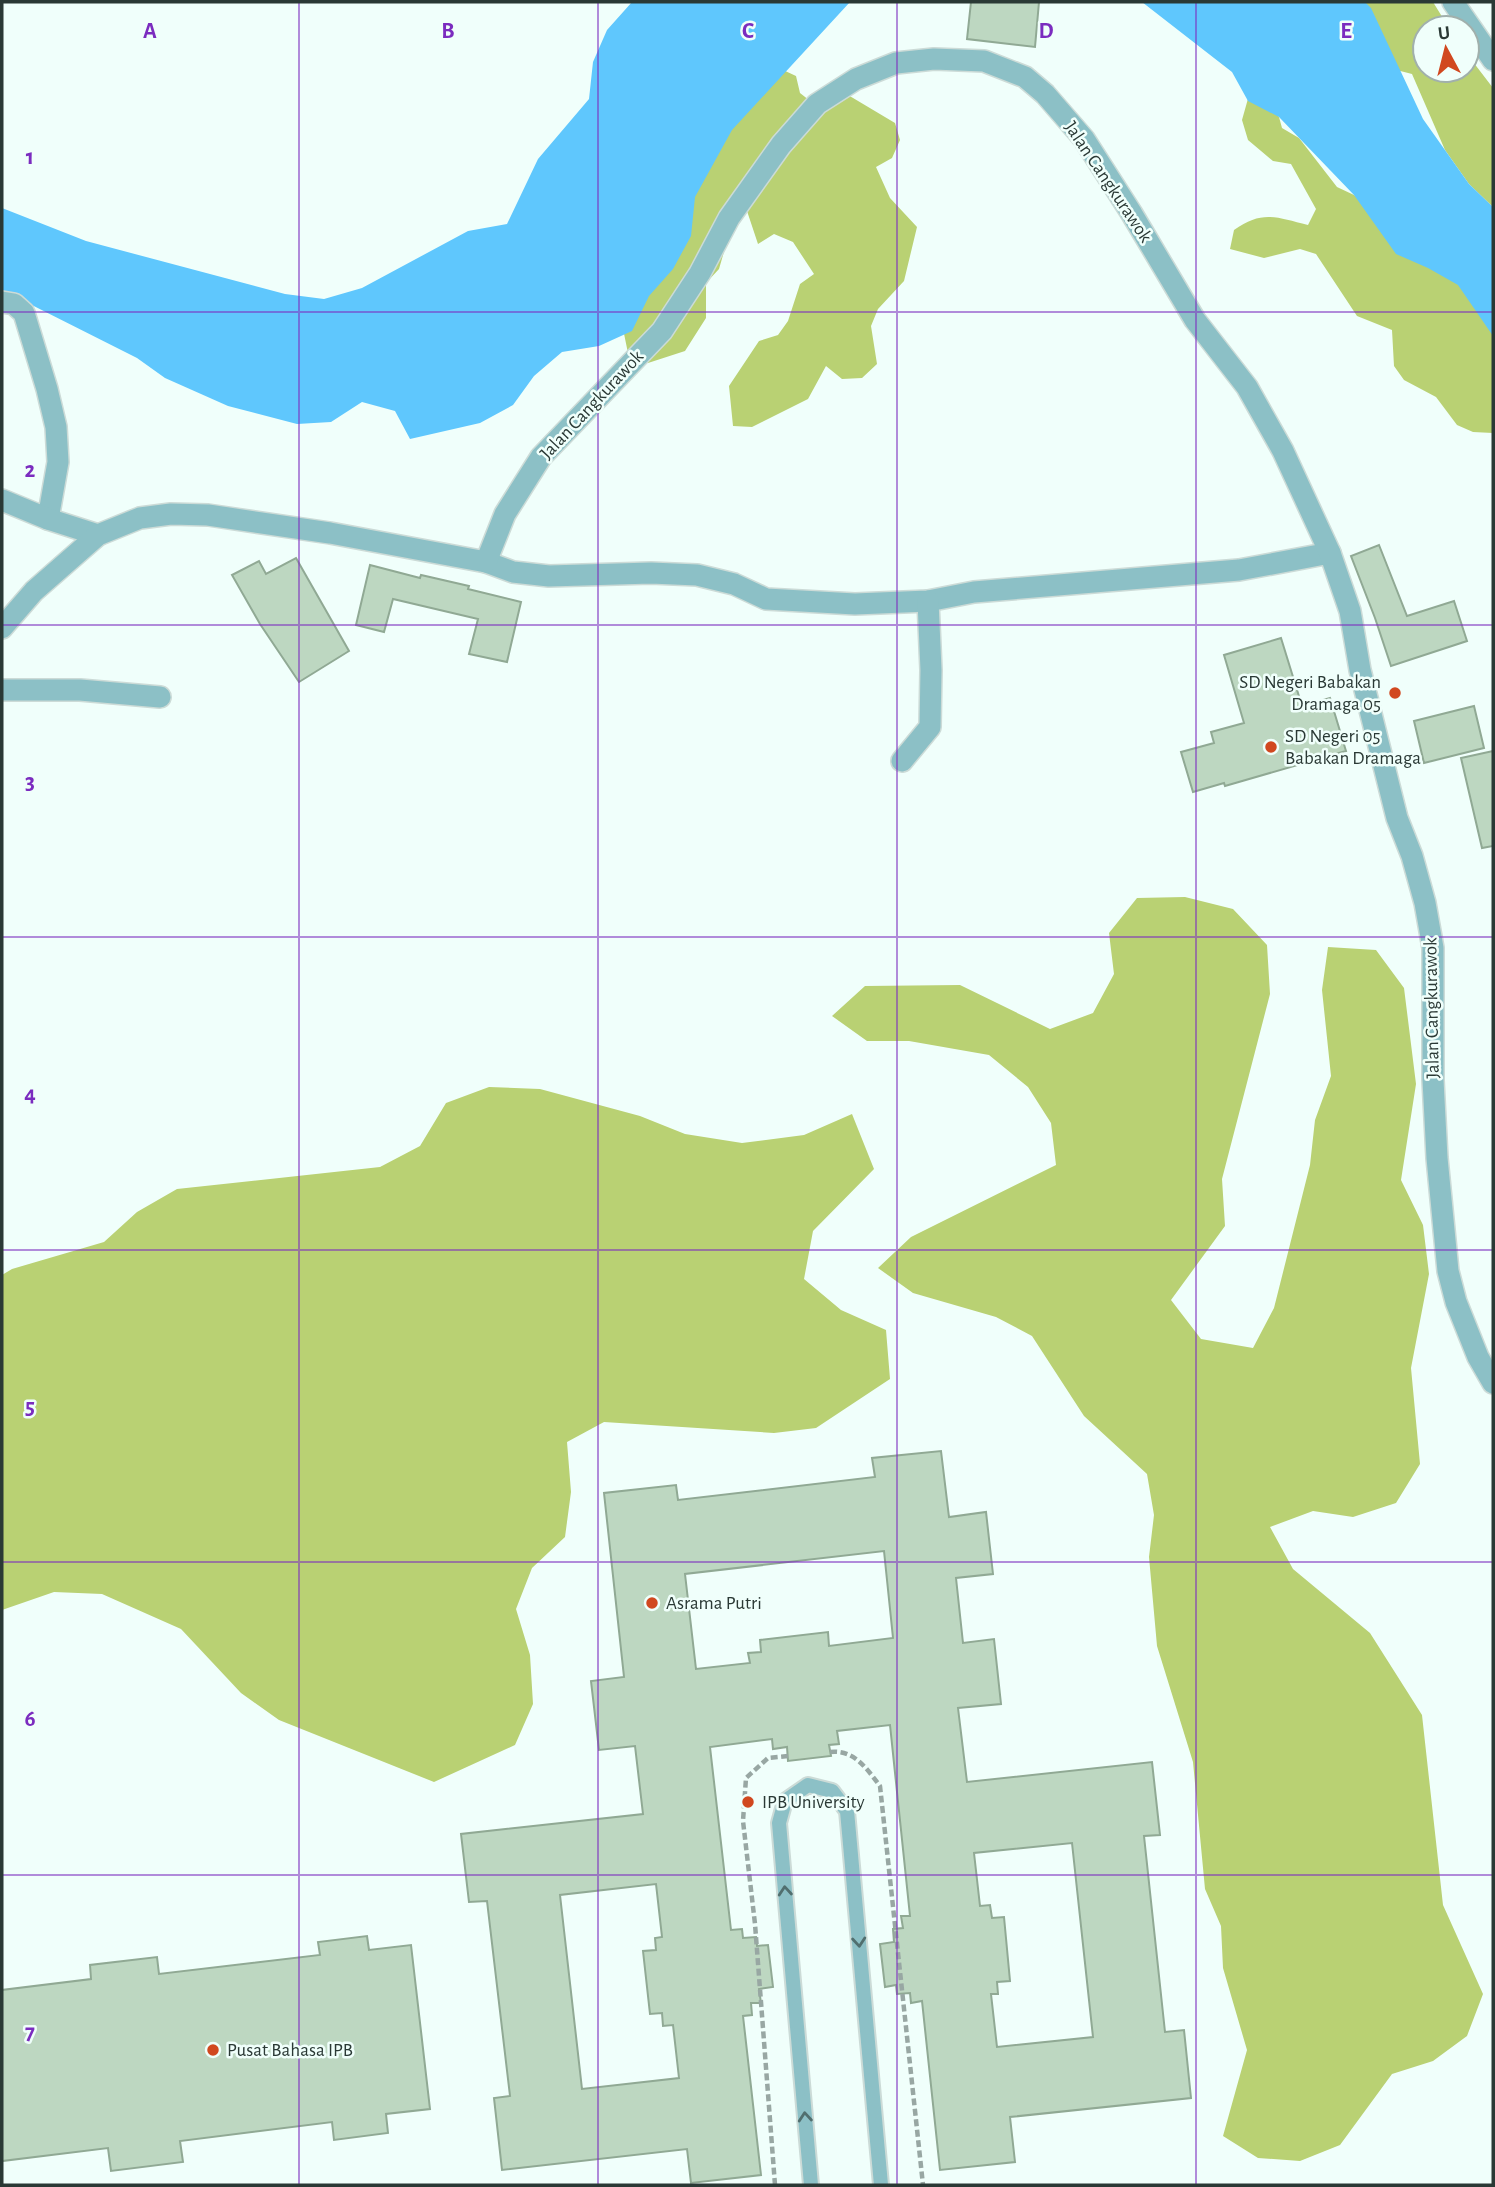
<svg xmlns="http://www.w3.org/2000/svg" width="1495" height="2187" viewBox="0 0 1495 2187" font-family="'Alegreya Sans',sans-serif">
	<style>
		.forest { fill: #b9d173 }
		.water { fill: #5fc7fd }
		.building { fill: #bdd7c1; stroke: #90a994; stroke-width: 2; fill-rule: evenodd }
		.lines { fill: none; stroke-linecap: round; stroke-linejoin: round }
		.service-casing { stroke: #ccdbd7; stroke-width: 18 }
		.minor-casing { stroke: #ccdbd7; stroke-width: 24 }
		.tertiary-casing { stroke: #ccdbd7; stroke-width: 24 }
		.path { stroke: #98a7a3; stroke-width: 4.5; stroke-dasharray: 7 3.5; stroke-linecap: butt }
		.service { stroke: #8cc0c6; stroke-width: 14 }
		.minor { stroke: #8cc0c6; stroke-width: 21 }
		.tertiary { stroke: #8cc0c6; stroke-width: 21 }
		.oneway { stroke: #516f6f }
		.grid { fill: none; stroke: #7b2cbf; stroke-width: 2; stroke-opacity: 0.55 }
		.poi-dot { fill: #d1481f; stroke: #f0fffb; stroke-width: 2.5 }
		.labels { text-anchor: middle; dominant-baseline: central; stroke-width: 5; stroke-linejoin: round; paint-order: stroke }
		.street-label { font-size: 19px; fill: #2a3935; stroke: #f0fffb }
		.poi-label { font-size: 19px; fill: #2a3935; stroke: #f0fffb; text-anchor: start }
		.grid-label { font-size: 23px; text-anchor: middle; font-weight: bold; fill: #7b2cbf; stroke: #f0fffb; stroke-width: 5; stroke-linejoin: round; paint-order: stroke }
	</style>
	<rect width="100%" height="100%" fill="#f0fffb"/>
	<g class="forest">
		<polygon points="1353,2 1433,2 1449,28 1425,28 1425,70 1467,70 1467,54 1493,88 1493,207 1469,184 1445,150 1412,74 1377,65"/>
		<polygon points="781,69 796,76 800,93 814,104 848,95 895,123 900,140 892,158 876,167 890,198 917,227 904,281 878,309 871,326 877,364 862,378 842,379 826,366 808,399 752,427 733,426 729,386 759,341 778,335 788,321 800,284 814,274 793,242 774,234 758,244 741,193 719,269 706,283 706,318 685,351 648,363 629,358 621,319 662,212"/>
		<path d="M1251 88 1279 117 1282 128 1299 138 1337 187 1354 195 1462 272 1493 315V433L1473 432 1457 425 1436 397 1404 380 1394 366 1392 330 1357 316 1316 254 1300 249 1264 258 1230 249 1234 230C1262 210 1276 217 1308 225L1316 209 1291 164 1273 161 1248 140 1242 120Z"/>
		<polygon points="1185,897 1233,909 1267,945 1270,994 1222,1179 1225,1226 1171,1300 1201,1339 1253,1348 1274,1308 1310,1165 1315,1120 1331,1076 1322,990 1328,947 1376,950 1404,988 1416,1084 1401,1180 1423,1225 1429,1274 1411,1368 1420,1464 1396,1503 1353,1517 1313,1511 1270,1527 1293,1569 1370,1633 1422,1715 1443,1905 1483,1994 1467,2036 1433,2061 1392,2074 1340,2145 1300,2161 1258,2158 1223,2136 1247,2050 1223,1968 1221,1926 1205,1889 1193,1762 1157,1646 1149,1557 1154,1515 1147,1474 1084,1416 1032,1336 996,1317 913,1293 878,1268 911,1237 1056,1165 1051,1123 1028,1087 989,1055 909,1041 867,1041 832,1016 865,986 960,985 1050,1029 1093,1013 1114,974 1109,933 1137,898"/>
		<polygon points="489,1087 540,1089 640,1116 685,1134 742,1143 804,1135 852,1114 874,1169 813,1231 804,1279 841,1310 886,1330 890,1379 816,1428 774,1433 604,1422 567,1442 571,1492 565,1537 532,1568 516,1609 530,1655 533,1704 515,1745 434,1782 279,1720 241,1693 181,1629 102,1594 54,1592 2,1610 2,1275 12,1269 104,1242 137,1212 177,1189 380,1167 420,1146 446,1103"/>
	</g>
	<g class="water">
		<polygon points="632,2 850,2 732,130 695,197 691,236 673,269 649,296 632,331 599,346 562,352 534,376 513,405 480,423 410,439 395,411 362,402 331,422 297,424 228,406 165,378 137,358 2,290 2,208 86,241 285,294 324,299 362,288 468,231 507,224 538,159 589,99 593,62 607,30"/>
		<polygon points="1142,2 1365,2 1371,8 1423,119 1469,184 1493,207 1493,336 1458,285 1428,268 1396,254 1354,195 1279,117 1248,101 1232,72"/>
	</g>
	<g class="building">
		<polygon points="971,2 1039,2 1035,47 967,39"/>
		<polygon points="1379,545 1407,616 1454,601 1467,641 1391,666 1375,618 1351,556"/>
		<polygon points="296,558 349,651 299,682 260,624 232,575 259,561 266,574"/>
		<polygon points="370,565 420,578 421,575 469,586 468,589 521,602 507,662 469,654 478,619 393,599 384,632 356,625"/>
		<polygon points="1281,638 1302,706 1330,698 1346,751 1225,786 1224,783 1193,792 1181,752 1214,743 1211,732 1244,723 1224,655"/>
		<polygon points="1474,706 1484,748 1424,763 1414,721"/>
		<polygon points="1493,751 1493,846 1482,848 1461,758"/>
		<path d="M941 1451 949 1517 986 1512 993 1574 956 1578 963 1643 994 1639 1001 1704 958 1708 967 1782 1152 1762 1160 1835 1144 1836 1165 2032 1184 2030 1191 2098 1010 2117 1015 2162 940 2170 922 2001 911 2003 910 1993 897 1994 896 1985 885 1987 880 1944 894 1942 893 1929 903 1928 901 1916H910L890 1725 837 1731 839 1744 829 1745 831 1756 788 1761 787 1747 773 1749 772 1739 710 1747 731 1930 742 1929 743 1938 756 1937 757 1946 768 1945 773 1987 759 1989 761 2003H751L752 2015 743 2016 761 2175 691 2183 687 2149 502 2170 494 2098 510 2096 487 1901 469 1902 461 1834 643 1814 635 1746 599 1750 591 1681 624 1677 604 1493 676 1485 678 1500 875 1477 872 1458ZM884 1551 893 1638 829 1646 828 1632 760 1640 761 1652 748 1653 750 1663 696 1669 685 1574ZM1072 1843 1093 2037 997 2047 991 1994H998L997 1982 1010 1981 1004 1917 992 1918 990 1905 980 1906 974 1853ZM656 1884 662 1937 655 1938 656 1950 643 1951 650 2014 662 2013 663 2026 673 2025 679 2078 582 2089 560 1895Z"/>
		<polygon points="367,1936 369,1950 411,1945 430,2109 386,2114 388,2133 334,2140 332,2122 180,2141 183,2162 111,2171 108,2148 2,2161 2,1990 91,1979 90,1965 157,1957 159,1974 320,1955 318,1942"/>
	</g>
	<g class="lines">
		<g class="service-casing">
			<polyline id="service" points="811,2185 779,1823 785,1801 808,1785 832,1791 847,1811 881,2185"/>
		</g>
		<g class="minor-casing">
			<g id="minor">
				<polyline points="1453,2 1493,60"/>
				<polyline points="2,302 14,304 24,313 47,389 56,427 58,462 48,519"/>
				<polyline points="2,500 48,519 98,535"/>
				<polyline points="486,562 513,572 549,576 651,573 697,575 734,584 766,599 855,604 928,601 974,592 1239,570 1330,553"/>
				<polyline points="2,690 80,690 160,697"/>
				<polyline points="902,761 930,727 931,670 928,601"/>
			</g>
		</g>
		<g class="tertiary-casing">
			<polyline id="tertiary" points="2,628 34,591 98,535 140,518 171,514 208,515 330,533 486,562 505,514 541,457 662,331 700,273 729,218 781,145 817,104 856,79 896,63 934,59 984,61 1025,77 1045,94 1084,139 1132,214 1195,320 1247,387 1283,451 1330,553 1350,611 1360,670 1397,818 1412,856 1425,903 1433,948 1433,1080 1437,1158 1448,1271 1456,1302 1478,1357 1493,1383"/>
		</g>
		<g class="path">
			<path d="M830 1752C854 1749 867 1769 880 1786L923 2185"/>
			<polyline points="775,2185 755,1924 743,1821 746,1778 768,1758 788,1756"/>
		</g>
		<use href="#service" class="service"/>
		<use href="#minor" class="minor"/>
		<use href="#tertiary" class="tertiary"/>
	</g>
	<defs><path id="oneway-chevron" d="M-2-3.5L2.5 0L-2 3.5" fill="none" stroke-width="1.6" stroke-linecap="round" stroke-linejoin="round" transform="scale(1.75)"/></defs>
	<g class="oneway">
		<use href="#oneway-chevron" transform="translate(785 1891) rotate(-95)"/>
		<use href="#oneway-chevron" transform="translate(859 1942) rotate(85)"/>
		<use href="#oneway-chevron" transform="translate(805 2117) rotate(-95)"/>
	</g>
	<path class="grid" d="M299 2V2185M598 2V2185M897 2V2185M1196 2V2185M2 312H1493M2 625H1493M2 937H1493M2 1250H1493M2 1562H1493M2 1875H1493"/>
	<g class="poi-dot">
		<circle cx="1395" cy="693" r="7"/>
		<circle cx="1271" cy="747" r="7"/>
		<circle cx="652" cy="1603" r="7"/>
		<circle cx="748" cy="1802" r="7"/>
		<circle cx="213" cy="2050" r="7"/>
	</g>
	<g class="labels">
		<g class="street-label">
			<text transform="translate(1108 182) rotate(56)">Jalan Cangkurawok</text>
			<text transform="translate(592 405) rotate(-47)">Jalan Cangkurawok</text>
			<text transform="translate(1432 1008) rotate(-91)">Jalan Cangkurawok</text>
		</g>
		<g class="poi-label">
			<text x="1381" y="682" text-anchor="end">SD Negeri Babakan<tspan x="1381" dy="22">Dramaga 05</tspan></text>
			<text x="1285" y="736">SD Negeri 05<tspan x="1285" dy="22">Babakan Dramaga</tspan></text>
			<text x="666" y="1603">Asrama Putri</text>
			<text x="762" y="1802">IPB University</text>
			<text x="227" y="2050">Pusat Bahasa IPB</text>
		</g>
	</g>
	<g class="grid-label">
		<text x="150" y="38">A</text>
		<text x="448" y="38">B</text>
		<text x="748" y="38">C</text>
		<text x="1046" y="38">D</text>
		<text x="1346" y="38">E</text>
		<text x="30" y="164">1</text>
		<text x="30" y="477">2</text>
		<text x="30" y="789">3</text>
		<text x="30" y="1101">4</text>
		<text x="30" y="1414">5</text>
		<text x="30" y="1726">6</text>
		<text x="30" y="2039">7</text>
	</g>
	<rect width="1495" height="2187" fill="none" stroke="#2a3935" stroke-width="7"/>
	<g transform="translate(1446 49) rotate(353)"><circle r="33" fill="#f0fffb" stroke="#a1b0ac" stroke-width="2"/>
	<path d="M0-5L12 26L0 18L-12 26Z" fill="#d1481f"/>
	<text y="-10" font-size="19" font-weight="bold" text-anchor="middle" fill="#2a3935">U</text>
	</g>
</svg>
